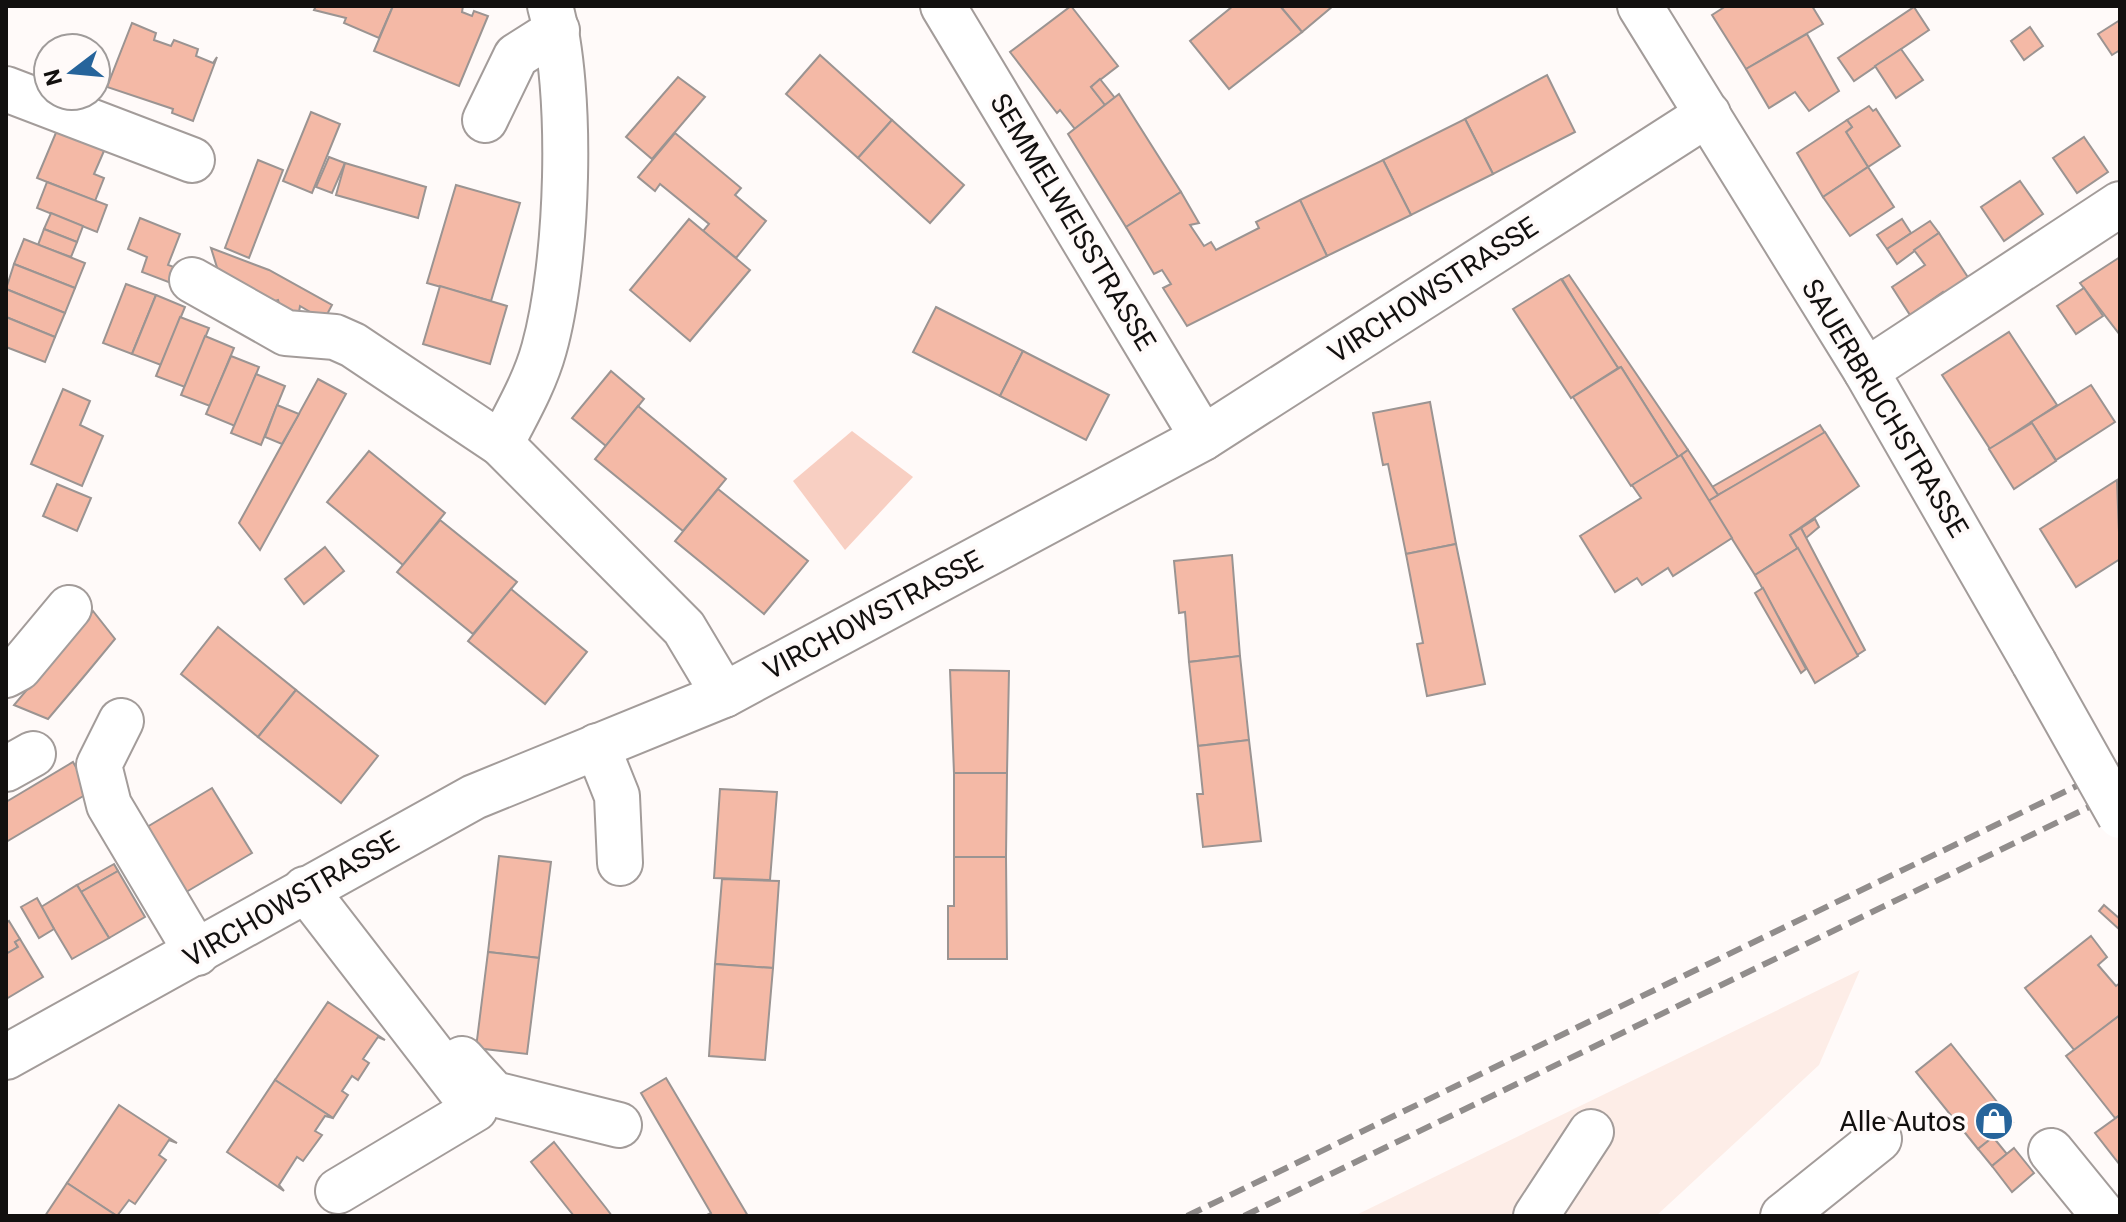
<svg xmlns="http://www.w3.org/2000/svg" width="2126" height="1222" viewBox="0 0 2126 1222" font-family="Roboto,sans-serif">
	<style>
		.built { fill: #fdede7 }
		.green { fill: #f8cfc2 }
		.building { fill: #f4b9a6; stroke: #9b9492; stroke-width: 2 }
		.lines { fill: none; stroke-linecap: round; stroke-linejoin: round }
		.minor-casing { stroke: #a39c9a; stroke-width: 48 }
		.minor { stroke: #fff; stroke-width: 44 }
		.rail { stroke: #918d8c; stroke-width: 6; stroke-dasharray: 16 8; stroke-linecap: butt }
		.minor-bridge-casing { stroke: #a39c9a; stroke-width: 48; stroke-linecap: butt }
		.minor-bridge { stroke: #fff; stroke-width: 44 }
		.labels { text-anchor: middle; dominant-baseline: central; stroke-width: 7; stroke-linejoin: round; paint-order: stroke }
		.street-label { font-size: 28px; fill: #12100f; stroke: #fffaf9 }
		.poi-label { font-size: 28px; fill: #12100f; stroke: #fffaf9; text-anchor: end }
	</style>
	<rect width="100%" height="100%" fill="#fffaf9"/>
	<polygon class="built" points="1860,970 1819,1065 1656,1216 1354,1216"/>
	<polygon class="green" points="852,431 913,477 845,550 793,481"/>
	<g class="building">
		<polygon points="316,6 393,6 379,38 344,23 346,18 314,10"/>
		<polygon points="393,6 463,6 462,12 472,16 474,11 488,16 459,86 374,51"/>
		<polygon points="1071,6 1118,66 1091,87 1105,105 1075,129 1060,110 1057,113 1010,52"/>
		<polygon points="1280,6 1333,6 1302,32"/>
		<polygon points="1280,6 1302,32 1229,89 1190,41 1233,6"/>
		<polygon points="1726,6 1812,6 1823,24 1746,69 1712,15"/>
		<polygon points="1914,7 1929,30 1854,81 1838,58"/>
		<polygon points="2120,20 2120,50 2112,55 2098,34"/>
		<polygon points="132,23 156,33 154,40 171,46 174,40 198,49 196,56 213,63 217,57 193,121 172,113 173,109 107,87"/>
		<polygon points="2030,27 2043,46 2024,60 2011,41"/>
		<polygon points="1807,34 1839,91 1809,111 1795,92 1769,108 1746,69"/>
		<polygon points="1901,49 1923,80 1896,98 1875,66"/>
		<polygon points="820,55 892,120 858,158 786,94"/>
		<polygon points="1547,75 1575,132 1493,174 1465,119"/>
		<polygon points="678,77 705,97 652,159 626,137"/>
		<polygon points="1100,79 1115,98 1105,105 1091,87"/>
		<polygon points="1119,94 1181,192 1126,227 1068,134"/>
		<polygon points="1869,106 1873,111 1876,109 1900,146 1868,167 1846,132 1852,127 1847,120"/>
		<polygon points="311,112 340,124 312,193 283,181"/>
		<polygon points="1465,119 1493,174 1411,215 1383,160"/>
		<polygon points="892,120 964,185 930,223 858,158"/>
		<polygon points="1847,120 1852,127 1846,132 1868,167 1823,197 1797,153"/>
		<polygon points="60,123 107,144 94,174 104,178 95,201 37,178"/>
		<polygon points="675,133 741,188 735,195 766,221 736,258 703,231 709,224 660,184 655,191 638,177"/>
		<polygon points="2084,137 2108,172 2077,193 2053,158"/>
		<polygon points="329,157 345,163 332,193 316,187"/>
		<polygon points="258,160 283,170 249,258 225,248"/>
		<polygon points="1383,160 1411,215 1327,256 1300,200"/>
		<polygon points="345,163 426,187 418,218 336,195"/>
		<polygon points="1868,167 1894,207 1850,236 1823,197"/>
		<polygon points="2020,181 2043,214 2004,241 1981,207"/>
		<polygon points="47,182 107,205 97,232 37,208"/>
		<polygon points="456,185 520,203 491,301 427,283"/>
		<polygon points="1181,192 1199,223 1190,225 1204,246 1211,242 1216,250 1259,228 1256,222 1300,200 1327,256 1187,326 1163,288 1171,284 1162,270 1154,274 1126,227"/>
		<polygon points="51,213 83,226 77,242 44,229"/>
		<polygon points="140,218 180,234 168,265 177,268 171,283 142,272 147,257 128,249"/>
		<polygon points="689,219 750,270 690,341 630,290"/>
		<polygon points="1902,219 1911,233 1887,249 1877,235"/>
		<polygon points="1930,221 1939,233 1897,264 1887,249"/>
		<polygon points="44,229 77,242 71,257 38,245"/>
		<polygon points="1939,233 1973,285 1949,302 1943,292 1910,315 1892,287 1925,265 1914,250"/>
		<polygon points="24,239 85,263 75,288 14,264"/>
		<polygon points="211,248 269,270 332,305 324,320 300,306 299,312 283,317 278,300 263,305 224,290"/>
		<polygon points="2120,257 2120,335 2080,283"/>
		<polygon points="14,264 75,288 65,313 6,289"/>
		<polygon points="1569,275 1688,450 1681,455 1678,457 1621,367 1618,368 1587,321 1562,279"/>
		<polygon points="1561,279 1618,368 1571,398 1513,309"/>
		<polygon points="126,284 156,295 132,354 103,343"/>
		<polygon points="440,286 507,306 490,364 423,344"/>
		<polygon points="2084,288 2103,316 2076,334 2057,306"/>
		<polygon points="6,289 65,313 55,337 6,317"/>
		<polygon points="156,295 185,307 161,365 132,354"/>
		<polygon points="936,307 1023,351 1000,396 913,352"/>
		<polygon points="6,317 55,337 45,362 6,347"/>
		<polygon points="180,317 209,328 185,387 156,376"/>
		<polygon points="2009,332 2057,405 1990,449 1942,375"/>
		<polygon points="205,336 234,348 210,406 181,395"/>
		<polygon points="1023,351 1109,395 1086,440 1000,396"/>
		<polygon points="231,356 259,367 235,426 206,414"/>
		<polygon points="1621,367 1678,457 1631,486 1573,397"/>
		<polygon points="611,371 644,399 606,446 572,418"/>
		<polygon points="256,374 285,386 261,445 231,433"/>
		<polygon points="318,379 346,394 260,550 239,523"/>
		<polygon points="2091,385 2115,422 2056,460 2031,422"/>
		<polygon points="63,389 90,401 80,425 103,436 82,486 31,464"/>
		<polygon points="1430,402 1456,544 1406,554 1388,464 1383,465 1373,413"/>
		<polygon points="277,405 299,414 282,444 265,437"/>
		<polygon points="638,406 726,479 683,531 595,459"/>
		<polygon points="2032,423 2056,461 2014,489 1989,449"/>
		<polygon points="1820,425 1825,433 1780,461 1718,495 1712,487"/>
		<polygon points="1825,432 1859,486 1790,535 1798,548 1755,575 1708,501"/>
		<polygon points="1688,450 1718,495 1708,501 1681,455"/>
		<polygon points="369,451 445,513 403,565 327,502"/>
		<polygon points="1681,455 1732,538 1673,576 1668,568 1642,585 1637,578 1615,592 1580,536 1641,498 1632,485"/>
		<polygon points="2117,480 2120,559 2076,587 2040,529"/>
		<polygon points="57,484 91,498 77,531 43,516"/>
		<polygon points="718,489 808,561 764,614 675,541"/>
		<polygon points="1815,519 1819,527 1806,538 1801,528"/>
		<polygon points="440,520 517,582 473,634 397,572"/>
		<polygon points="1801,528 1865,650 1857,655 1790,535"/>
		<polygon points="1456,544 1485,684 1427,696 1417,644 1423,643 1406,554"/>
		<polygon points="325,547 344,571 304,604 285,579"/>
		<polygon points="1798,548 1858,656 1815,683 1755,575"/>
		<polygon points="1232,555 1240,656 1189,662 1185,612 1179,613 1174,561"/>
		<polygon points="1763,588 1806,669 1801,673 1755,593"/>
		<polygon points="511,589 587,652 545,704 468,641"/>
		<polygon points="93,611 115,639 86,674 48,719 14,705"/>
		<polygon points="218,627 296,690 258,737 181,674"/>
		<polygon points="1240,656 1249,740 1198,746 1189,662"/>
		<polygon points="950,670 1009,671 1007,773 954,773"/>
		<polygon points="296,690 378,756 341,803 258,737"/>
		<polygon points="1249,740 1261,841 1203,847 1197,794 1203,794 1198,746"/>
		<polygon points="73,762 90,792 6,842 6,802"/>
		<polygon points="954,773 1007,773 1006,857 954,857"/>
		<polygon points="212,788 252,853 176,898 137,833"/>
		<polygon points="720,789 777,792 770,880 714,878"/>
		<polygon points="499,856 551,862 539,958 488,952"/>
		<polygon points="954,857 1006,857 1007,959 948,959 948,906 954,906"/>
		<polygon points="114,864 118,871 81,892 77,885"/>
		<polygon points="118,871 145,917 109,938 81,892"/>
		<polygon points="722,879 779,881 773,968 715,964"/>
		<polygon points="77,885 109,938 72,959 41,907"/>
		<polygon points="37,898 54,929 39,938 21,907"/>
		<polygon points="2104,905 2120,919 2120,930 2099,911"/>
		<polygon points="9,921 20,939 15,942 18,947 6,954 6,923"/>
		<polygon points="2091,936 2107,957 2098,965 2116,986 2120,983 2120,1015 2075,1051 2025,988"/>
		<polygon points="20,939 43,977 6,999 6,954 18,947 15,942"/>
		<polygon points="488,952 539,958 527,1054 476,1048"/>
		<polygon points="715,964 773,968 765,1060 709,1056"/>
		<polygon points="328,1002 385,1040 378,1037 363,1059 369,1063 358,1080 352,1076 342,1091 348,1095 333,1118 275,1080"/>
		<polygon points="2120,1015 2120,1115 2115,1118 2066,1056"/>
		<polygon points="1951,1044 2013,1122 1978,1149 1916,1072"/>
		<polygon points="666,1078 748,1216 705,1216 711,1213 641,1093"/>
		<polygon points="275,1080 333,1118 325,1116 315,1131 322,1135 303,1161 297,1157 279,1185 284,1191 227,1152"/>
		<polygon points="119,1105 177,1143 169,1140 159,1155 166,1160 135,1204 129,1200 117,1216 67,1183"/>
		<polygon points="2120,1115 2120,1165 2095,1133"/>
		<polygon points="1993,1137 2007,1154 1992,1166 1978,1149"/>
		<polygon points="554,1142 606,1208 612,1216 574,1216 531,1162"/>
		<polygon points="2014,1148 2034,1173 2012,1192 1992,1166"/>
		<polygon points="67,1183 117,1216 45,1216"/>
	</g>
	<g class="lines">
		<g class="minor-casing">
			<g id="minor">
				<polyline points="943,6 1203,438"/>
				<polyline points="1640,6 1866,371 2034,663"/>
				<polyline points="6,89 192,160"/>
				<polyline points="485,120 516,56 557,30"/>
				<polyline points="192,280 286,333 335,337 353,345 501,444 684,628 724,695"/>
				<polyline points="1866,371 2120,204"/>
				<path d="M501 444C517 413 535 382 544 349 568 263 574 91 550 6"/>
				<polyline points="6,675 19,668 69,608"/>
				<polyline points="121,721 99,765 109,805 197,953"/>
				<polyline points="597,746 617,796 620,863"/>
				<polyline points="6,769 33,754"/>
				<polyline points="305,889 475,1109 338,1191"/>
				<polyline points="6,1057 474,797 724,695 1203,438 1708,114"/>
				<polyline points="462,1059 494,1094 619,1125"/>
				<polyline points="2051,1151 2104,1216"/>
				<polyline points="1536,1216 1591,1132"/>
				<polyline points="1783,1216 1879,1139"/>
			</g>
		</g>
		<use href="#minor" class="minor"/>
		<g class="rail">
			<polyline points="1187,1216 2120,765"/>
			<polyline points="1244,1216 2120,792"/>
		</g>
		<g class="minor-bridge-casing">
			<polyline id="minor-bridge" points="2034,663 2120,816"/>
		</g>
		<use href="#minor-bridge" class="minor-bridge"/>
	</g>
	<defs>
		<g id="shop-disc" transform="scale(2)"><circle r="9.5" fill="#26649b" stroke="#fffaf9"/><path d="M-5-2.5h2.3a2.7 3.5 0 0 1 5.4 0H5L5.5 6h-11ZM-1.5-2.5h3a1.5 2.3 0 0 0-3 0Z" fill="#fff"/></g>
	</defs>
	<g fill-rule="evenodd">
		<use href="#shop-disc" x="1994" y="1121"/>
	</g>
	<g class="labels">
		<g class="street-label">
			<text transform="translate(1073 222) rotate(59)">SEMMELWEISSTRASSE</text>
			<text transform="translate(1433 290) rotate(-33)">VIRCHOWSTRASSE</text>
			<text transform="translate(1885 408) rotate(59)">SAUERBRUCHSTRASSE</text>
			<text transform="translate(873 615) rotate(-28)">VIRCHOWSTRASSE</text>
			<text transform="translate(291 899) rotate(-30)">VIRCHOWSTRASSE</text>
		</g>
		<g class="poi-label">
			<text x="1966" y="1121">Alle Autos</text>
		</g>
	</g>
	<rect width="2126" height="1222" fill="none" stroke="#12100f" stroke-width="16"/>
	<g transform="translate(72 72) rotate(254)"><circle r="38" fill="#fffaf9" stroke="#a09c9b" stroke-width="2"/>
	<path d="M0-6L14 30L0 20L-14 30Z" fill="#26649b"/>
	<text y="-12" font-size="22" font-weight="bold" text-anchor="middle" fill="#12100f">N</text>
	</g>
</svg>
